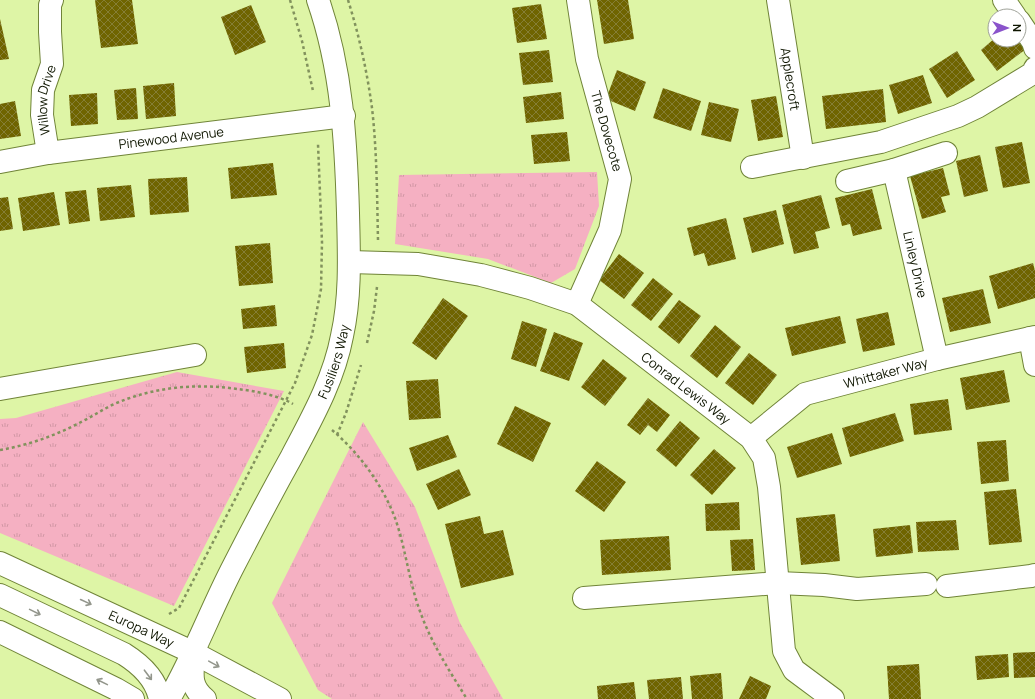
<svg xmlns="http://www.w3.org/2000/svg" width="1035" height="699" viewBox="0 0 1035 699" font-family="Manrope,sans-serif">
	<style>
		.grass { fill: url(#grass-tufts) }
		.building { fill: url(#building-cross-hatch) }
		.lines { fill: none; stroke-linecap: round; stroke-linejoin: round }
		.minor-casing { stroke: #708438; stroke-width: 24 }
		.trunk-casing { stroke: #708438; stroke-width: 24 }
		.path { stroke: #82925d; stroke-width: 2.5; stroke-dasharray: 3 3; stroke-linecap: butt }
		.minor { stroke: #fff; stroke-width: 22 }
		.trunk { stroke: #fff; stroke-width: 22 }
		.oneway { stroke: #93968c }
		.labels { text-anchor: middle; dominant-baseline: central; stroke-width: 3; stroke-linejoin: round; paint-order: stroke }
		.street-label { font-size: 13px; fill: #0f1600; stroke: #fff }
	</style>
	<defs>
		<pattern id="grass-tufts" width="24" height="20" patternUnits="userSpaceOnUse"><rect width="24" height="20" fill="#f5b0c2"/><path d="M3 7l-1-3M5 7V3M7 7l1-3M15 17l-1-3M17 17v-4M19 17l1-3" fill="none" stroke="#d197a5"/></pattern>
		<pattern id="building-cross-hatch" width="8" height="8" patternUnits="userSpaceOnUse"><rect width="8" height="8" fill="#6f6400"/><path d="M0 0l8 8M0 8l8-8" fill="none" stroke="#857e35"/></pattern>
	</defs>
	<rect width="100%" height="100%" fill="#def5a6"/>
	<g class="grass">
		<polygon points="597,172 599,206 575,269 551,283 488,259 395,244 399,175"/>
		<polygon points="177,372 284,391 174,606 0,533 0,419 16,418"/>
		<polygon points="363,422 415,507 460,623 503,699 332,699 318,690 272,603"/>
	</g>
	<g class="building">
		<polygon points="95,0 132,0 138,44 101,48"/>
		<polygon points="597,0 628,0 634,39 604,44"/>
		<polygon points="541,4 547,39 517,43 512,8"/>
		<polygon points="251,5 266,42 235,55 221,17"/>
		<polygon points="0,19 9,59 0,60"/>
		<polygon points="995,38 995,40 1019,40 1026,49 997,71 981,50"/>
		<polygon points="549,50 553,82 523,85 519,53"/>
		<polygon points="957,51 975,80 947,98 929,69"/>
		<polygon points="617,70 646,82 635,111 606,99"/>
		<polygon points="923,75 932,103 898,114 889,85"/>
		<polygon points="174,83 176,116 146,119 143,86"/>
		<polygon points="136,88 138,119 117,120 114,90"/>
		<polygon points="663,88 701,101 691,131 653,118"/>
		<polygon points="883,89 886,122 826,129 822,96"/>
		<polygon points="561,92 564,119 526,123 523,97"/>
		<polygon points="97,93 98,124 71,126 69,95"/>
		<polygon points="776,96 783,137 758,141 751,100"/>
		<polygon points="15,101 21,136 0,139 0,104"/>
		<polygon points="709,102 739,109 731,142 701,135"/>
		<polygon points="567,132 570,161 534,164 531,135"/>
		<polygon points="1022,142 1030,183 1003,188 995,147"/>
		<polygon points="980,155 988,191 964,197 956,161"/>
		<polygon points="273,163 277,195 231,199 228,168"/>
		<polygon points="943,168 950,195 941,197 946,212 922,219 910,176"/>
		<polygon points="187,177 189,212 150,215 148,179"/>
		<polygon points="131,185 135,217 100,221 97,188"/>
		<polygon points="872,189 882,229 853,236 850,224 842,226 835,198"/>
		<polygon points="86,190 90,221 69,224 65,192"/>
		<polygon points="54,192 60,225 23,231 18,198"/>
		<polygon points="821,195 830,228 815,232 819,248 794,254 782,205"/>
		<polygon points="8,197 13,229 0,231 0,198"/>
		<polygon points="776,210 784,244 752,253 743,218"/>
		<polygon points="726,218 736,259 708,266 704,253 694,256 687,228"/>
		<polygon points="270,243 273,283 239,286 235,246"/>
		<polygon points="619,254 644,273 624,299 599,280"/>
		<polygon points="1033,263 1035,271 1035,298 998,309 989,276"/>
		<polygon points="653,278 673,294 651,321 631,305"/>
		<polygon points="983,289 991,323 950,332 942,298"/>
		<polygon points="443,298 468,316 436,360 412,343"/>
		<polygon points="679,300 701,316 679,344 658,327"/>
		<polygon points="275,305 277,326 243,329 241,309"/>
		<polygon points="888,312 895,345 863,352 856,319"/>
		<polygon points="840,316 846,343 792,356 785,328"/>
		<polygon points="522,321 547,329 536,367 511,359"/>
		<polygon points="715,325 741,347 717,378 690,356"/>
		<polygon points="554,332 583,343 569,381 540,371"/>
		<polygon points="284,343 286,368 247,373 244,347"/>
		<polygon points="749,353 777,375 753,405 725,383"/>
		<polygon points="603,359 627,378 605,406 581,387"/>
		<polygon points="1004,370 1010,402 966,410 960,378"/>
		<polygon points="438,379 441,418 409,420 406,381"/>
		<polygon points="648,398 670,415 657,432 648,425 640,435 627,425"/>
		<polygon points="948,399 952,430 914,435 910,404"/>
		<polygon points="515,406 551,423 533,462 497,444"/>
		<polygon points="895,413 904,441 850,457 842,428"/>
		<polygon points="680,421 700,438 676,467 656,450"/>
		<polygon points="832,433 842,464 797,478 787,447"/>
		<polygon points="448,435 457,457 417,471 409,448"/>
		<polygon points="1006,440 1009,481 981,484 977,442"/>
		<polygon points="714,449 736,468 712,495 690,475"/>
		<polygon points="597,461 626,482 604,512 575,491"/>
		<polygon points="459,469 471,495 438,510 426,484"/>
		<polygon points="1016,489 1022,542 989,545 984,492"/>
		<polygon points="739,502 740,530 706,531 705,504"/>
		<polygon points="835,514 840,561 801,565 796,518"/>
		<polygon points="480,516 484,534 503,530 514,575 461,588 445,524"/>
		<polygon points="956,520 959,550 918,552 916,522"/>
		<polygon points="910,525 913,553 876,557 873,529"/>
		<polygon points="669,536 671,570 602,575 600,540"/>
		<polygon points="753,539 755,570 732,571 730,540"/>
		<polygon points="1035,652 1035,677 1014,678 1013,653"/>
		<polygon points="1008,654 1009,677 977,680 975,656"/>
		<polygon points="919,664 921,699 889,699 887,666"/>
		<polygon points="721,673 723,699 692,699 690,676"/>
		<polygon points="750,676 771,686 766,699 739,699"/>
		<polygon points="681,677 683,699 649,699 647,680"/>
		<polygon points="634,682 636,699 598,699 597,686"/>
	</g>
	<g class="lines">
		<g class="minor-casing">
			<g id="minor">
				<path id="s1" d="M778 0 803 158"/>
				<polyline points="1004,0 1015,16"/>
				<polyline points="1019,21 1033,42 1035,48"/>
				<path id="s2" d="M48 153 42 115 43 90 52 64 50 32V5L52 0"/>
				<path id="s3" d="M0 162 48 153 344 116"/>
				<polyline points="752,167 881,142 958,116 977,107 1033,73 1035,68"/>
				<path id="s4" d="M894 170 937 359"/>
				<polyline points="847,181 894,170 946,153"/>
				<path id="s5" d="M350 262 418 264 481 275 530 288 577 304 751 438 764 458 769 487 784 651 794 670 833 699"/>
				<polyline points="577,304 610,230 620,179 587,59 578,0"/>
				<polyline points="1030,338 1035,365"/>
				<polyline points="0,389 195,355"/>
				<path id="s6" d="M751 438 805 394 937 359 1035 337"/>
				<polyline points="947,586 1031,576 1035,575"/>
				<polyline points="584,598 778,583 824,585 857,589 926,584"/>
				<path id="s7" d="M169 699C194 656 211 609 234 565 253 528 272 492 292 456 312 418 334 379 342 336 351 296 349 254 348 213 346 141 342 69 318 0"/>
			</g>
		</g>
		<g class="trunk-casing">
			<g id="trunk">
				<path id="s8" d="M0 563 194 653 280 699"/>
				<path d="M0 595 124 654C140 664 156 679 160 699"/>
				<polyline points="0,632 116,689 133,699"/>
				<path d="M194 653C193 672 188 685 205 699"/>
			</g>
		</g>
		<g class="path">
			<polyline points="290,0 302,41 313,91"/>
			<path d="M348 0C359 35 367 71 372 108 377 152 377 196 378 240"/>
			<polyline points="367,343 374,311 377,287"/>
			<path d="M332 430C359 453 382 484 395 518 406 549 409 583 421 614 432 644 450 672 467 699"/>
			<polyline points="337,435 346,413 361,365"/>
			<path d="M0 450C29 445 57 435 83 421 93 416 102 410 112 405 152 387 195 383 237 389 255 391 277 395 293 404"/>
			<polyline points="169,614 179,608 295,383 312,335 321,289 322,242 318,144"/>
		</g>
		<use href="#minor" class="minor"/>
		<use href="#trunk" class="trunk"/>
	</g>
	<defs><path id="oneway-shaft" d="M-6 0H5M1.5-3L5.5 0L1.5 3" fill="none" stroke-width="1.6" stroke-linecap="round" stroke-linejoin="round"/></defs>
	<g class="oneway">
		<use href="#oneway-shaft" transform="translate(86 602) rotate(25)"/>
		<use href="#oneway-shaft" transform="translate(35 612) rotate(26)"/>
		<use href="#oneway-shaft" transform="translate(214 664) rotate(29)"/>
		<use href="#oneway-shaft" transform="translate(148 675) rotate(53)"/>
		<use href="#oneway-shaft" transform="translate(102 682) rotate(-154)"/>
	</g>
	<g class="labels">
		<g class="street-label">
			<text stroke="none"><textPath href="#s1" startOffset="80">Applecroft</textPath></text>
			<text stroke="none"><textPath href="#s2" startOffset="54">Willow Drive</textPath></text>
			<text transform="translate(607 131) rotate(74)">The Dovecote</text>
			<text stroke="none"><textPath href="#s3" startOffset="173">Pinewood Avenue</textPath></text>
			<text stroke="none"><textPath href="#s4" startOffset="97">Linley Drive</textPath></text>
			<text stroke="none"><textPath href="#s7" startOffset="376">Fusiliers Way</textPath></text>
			<text stroke="none"><textPath href="#s6" startOffset="153">Whittaker Way</textPath></text>
			<text stroke="none"><textPath href="#s5" startOffset="370">Conrad Lewis Way</textPath></text>
			<text stroke="none"><textPath href="#s8" startOffset="156">Europa Way</textPath></text>
		</g>
	</g>
	<g transform="translate(1007 28) rotate(90)"><circle r="19" fill="#ffffff" stroke="#9fa299"/>
	<path d="M0-3L7 15L0 10L-7 15Z" fill="#8a53cb"/>
	<text y="-6" font-size="11" font-weight="bold" text-anchor="middle" fill="#0f1600">N</text>
	</g>
</svg>
